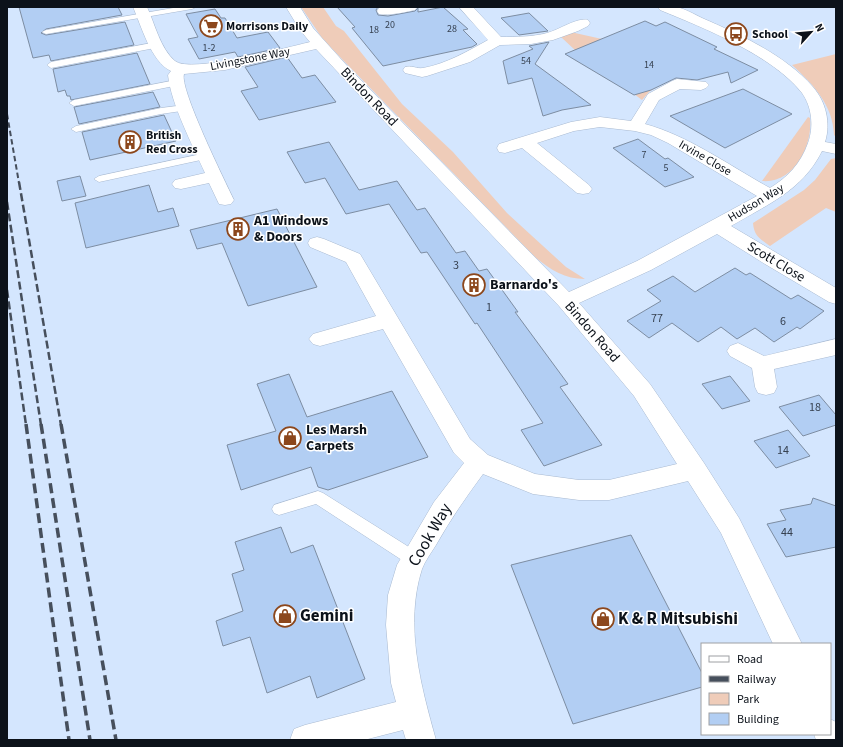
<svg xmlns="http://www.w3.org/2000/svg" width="843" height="747" viewBox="0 0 843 747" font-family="'Source Sans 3',sans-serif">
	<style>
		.green { fill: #efccb9 }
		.building { fill: #b2cef3; stroke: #7d8da2 }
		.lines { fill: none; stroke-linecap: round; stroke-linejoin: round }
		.service-casing { stroke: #a9bad1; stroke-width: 1 }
		.minor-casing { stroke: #a9bad1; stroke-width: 1 }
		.service { fill: #fff; fill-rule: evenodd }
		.minor { fill: #fff; fill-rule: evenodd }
		.rail-far2 { stroke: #464f5c; stroke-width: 2; stroke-dasharray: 5.5 3; stroke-linecap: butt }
		.rail-far1 { stroke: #464f5c; stroke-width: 2.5; stroke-dasharray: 8 3.5; stroke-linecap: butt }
		.rail { stroke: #464f5c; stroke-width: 3.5; stroke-dasharray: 10 5; stroke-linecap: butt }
		.labels { text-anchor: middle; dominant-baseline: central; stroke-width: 3; stroke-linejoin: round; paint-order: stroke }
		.far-number-label { font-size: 10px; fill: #364150 }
		.far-poi-label { font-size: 12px; font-weight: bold; fill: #0c121a; stroke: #fff; text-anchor: start }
		.far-street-label { font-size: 12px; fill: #0c121a; stroke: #fff }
		.number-label { font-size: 12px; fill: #364150 }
		.street-label { font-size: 14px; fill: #0c121a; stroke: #fff }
		.poi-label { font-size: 14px; font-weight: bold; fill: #0c121a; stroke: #fff; text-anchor: start }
		.near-street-label { font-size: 17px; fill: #0c121a; stroke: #fff }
		.near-poi-label { font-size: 17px; font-weight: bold; fill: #0c121a; stroke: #fff; text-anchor: start }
	</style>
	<rect width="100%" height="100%" fill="#d4e6fe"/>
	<g class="green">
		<path d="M301 7H323L336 26 344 31 402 104 453 152 507 213 566 267 585 279C565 279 551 270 536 258L339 56 322 38Z"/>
		<polygon points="569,33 575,33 602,39 656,87 649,92 642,100 613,78 605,78 561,37"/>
		<path d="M836 54V137L834 135C833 105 813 84 792 65Z"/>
		<path d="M808 117 810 118C813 145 794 184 762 181Z"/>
		<path d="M836 158V212L826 208 770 246C760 239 754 236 753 223L804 190 815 180 831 159Z"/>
	</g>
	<g class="building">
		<polygon points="19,7 118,7 122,15 46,29 41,33 46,35 125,22 134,45 51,61 49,55 33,58"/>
		<polygon points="337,7 378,7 376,10 378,15 388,16 415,11 418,8 418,12 443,7 468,29 463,30 477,44 472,47 383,66 352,28 355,27"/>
		<polygon points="215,9 221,18 225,18 237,38 268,32 280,48 238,57 235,52 199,59 188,39 198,37 186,14"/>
		<polygon points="529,13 548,31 519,35 501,18"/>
		<polygon points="645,21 656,26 665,22 717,47 714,49 758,70 731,83 728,72 697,80 676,78 651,90 634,95 565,54"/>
		<polygon points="549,42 535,64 591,105 562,110 543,116 532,78 508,84 503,61 533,49 529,46"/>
		<polygon points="137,53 150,84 71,100 70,96 67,96 65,90 58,92 53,69"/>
		<polygon points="287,57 302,78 315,75 336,102 259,120 241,91 258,87 245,67"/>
		<polygon points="743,89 792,114 725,148 670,116"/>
		<polygon points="153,92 160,107 79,124 74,107"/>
		<polygon points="164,115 176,141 90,160 82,132"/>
		<polygon points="638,139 665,159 668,158 694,177 665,187 613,148"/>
		<polygon points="329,142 359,190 397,181 417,210 425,208 456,253 465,251 479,271 487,269 518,312 515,312 568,384 560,387 602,445 544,466 521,430 543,423 477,323 475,324 427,252 421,253 389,204 346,214 325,178 305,183 287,152"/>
		<polygon points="80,176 86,196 62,201 57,181"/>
		<polygon points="149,185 158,212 173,208 179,226 86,248 75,203"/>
		<polygon points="277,209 317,287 248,306 222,243 197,249 190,230"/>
		<polygon points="735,268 746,275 750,273 791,299 798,295 824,311 800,329 797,327 774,342 755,328 737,339 721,327 698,342 672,323 649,338 627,321 661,301 647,290 673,276 695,292"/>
		<polygon points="289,374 307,417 392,391 428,457 328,490 318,487 311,467 241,490 227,445 276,431 257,384"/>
		<polygon points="730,376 750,401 722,409 702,384"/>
		<polygon points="819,395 836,415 836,425 803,436 779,407"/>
		<polygon points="788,430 810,456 776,468 754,441"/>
		<polygon points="813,498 836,506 836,547 786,557 767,524 786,520 780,510 811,504"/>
		<polygon points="281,527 291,553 313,545 365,679 317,698 310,676 267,693 250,637 223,646 216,621 243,611 232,574 244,570 235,542"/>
		<polygon points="631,535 702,673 702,687 573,724 511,565"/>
	</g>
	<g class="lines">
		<g class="service-casing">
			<g id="service">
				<polygon points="179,7 196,7 192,9 46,34 42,32 46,30"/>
				<polygon points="157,42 160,43 161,45 160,47 51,68 47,65 51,62"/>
				<polygon points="176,80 179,81 180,83 179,85 74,106 69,103 74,100"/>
				<polygon points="185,105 190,108 188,110 161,114 76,132 71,129 76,126 161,108"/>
				<polygon points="206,153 211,156 210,158 99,182 94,179 99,176"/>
				<polygon points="318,491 323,493 420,554 422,559 420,564 414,566 408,564 316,504 279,515 274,513 272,509 274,505"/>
			</g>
		</g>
		<g class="minor-casing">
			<g id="minor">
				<path d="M133 7H147C155 24 160 48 175 61 190 74 289 47 310 42L300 30 286 7H300L313 28 349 68 569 292 637 261 757 196 668 143 651 135 635 131 600 127 574 131 537 143 589 185 592 189 589 193 583 194 577 193 522 148 505 153 499 152 497 148 499 144 571 122 600 117 631 121 648 94 672 81 677 79 706 82 709 85 706 88 701 90 680 89 659 100 645 124C689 136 730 166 770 188 788 177 801 163 808 143 814 127 812 107 802 93 772 55 704 28 660 10L658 7C664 7 671 6 677 7 685 9 694 14 702 18 741 35 785 55 813 87 826 102 831 123 825 142L836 144V154L822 151C802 191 768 204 731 226L836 288V304L829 302 765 264 717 234 651 270 579 303 650 384 704 463 739 518 802 644H773L721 533 688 481 609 500H579L533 494 483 474C466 497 450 520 436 545 431 553 425 561 422 569 404 625 421 686 436 740H406L403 730 364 740H290L294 729 305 725 396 702 391 683 386 625 388 595 397 565 434 502 464 463 454 453 383 329 320 346 313 344 309 339 313 334 376 316 346 262 310 247 308 243 310 239 317 237 324 239 360 254 470 439 488 455 535 474 579 480H609L677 464 634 396 559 306 316 49 225 70 184 74C179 88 225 181 234 200L231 204 225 205 219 204 209 183 181 189 175 188 172 184 175 180 205 173C193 146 171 104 168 75L171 71C151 62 141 25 133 7Z"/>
				<path d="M384 7H417L415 10C404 12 390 16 379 14L377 11 379 8Z"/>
				<path d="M459 7H473L501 37C516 37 532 37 547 33 559 30 577 17 588 20L590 23 588 26 578 31 553 40 531 44 500 45 470 62 427 76 422 77 405 73 403 70 405 67C411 65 417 69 423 68 446 64 468 51 488 40Z"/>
				<polygon points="836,339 836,355 774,369 777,387 774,393 766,395 758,393 755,387 752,368 730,356 727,351 730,346 738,343 764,356"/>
				<polygon points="830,719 836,722 836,740 816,740 814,734 830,734"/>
			</g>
		</g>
		<use href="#service" class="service"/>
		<use href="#minor" class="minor"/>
		<polyline class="rail-far2" points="7,114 19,183"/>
		<g class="rail-far1">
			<polyline points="19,182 61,425"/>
			<polyline points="7,202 41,425"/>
			<polyline points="7,290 26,425"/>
		</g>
		<g class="rail">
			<polyline points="26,424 69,740"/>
			<polyline points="41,424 90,740"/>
			<polyline points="61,424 116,740"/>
		</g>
	</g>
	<defs>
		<g id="supermarket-ring" transform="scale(1.15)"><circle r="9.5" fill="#fff" stroke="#8c471c" stroke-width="1.5"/><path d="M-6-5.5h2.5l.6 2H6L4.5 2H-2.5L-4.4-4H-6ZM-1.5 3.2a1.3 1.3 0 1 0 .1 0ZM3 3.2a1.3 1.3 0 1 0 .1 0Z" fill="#8c471c"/></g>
		<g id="bus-ring" transform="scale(1.15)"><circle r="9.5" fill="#fff" stroke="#8c471c" stroke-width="1.5"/><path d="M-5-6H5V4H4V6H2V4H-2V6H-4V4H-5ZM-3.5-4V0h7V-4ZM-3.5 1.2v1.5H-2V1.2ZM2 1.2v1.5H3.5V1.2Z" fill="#8c471c"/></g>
		<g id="building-ring" transform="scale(1.15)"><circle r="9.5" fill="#fff" stroke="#8c471c" stroke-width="1.5"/><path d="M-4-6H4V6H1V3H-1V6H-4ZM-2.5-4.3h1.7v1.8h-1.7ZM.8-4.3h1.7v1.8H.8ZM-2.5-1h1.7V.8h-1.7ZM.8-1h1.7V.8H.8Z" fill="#8c471c"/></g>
		<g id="shop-ring" transform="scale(1.15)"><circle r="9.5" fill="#fff" stroke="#8c471c" stroke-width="1.5"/><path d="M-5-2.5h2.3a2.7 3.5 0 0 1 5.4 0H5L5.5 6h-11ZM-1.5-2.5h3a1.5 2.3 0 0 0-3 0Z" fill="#8c471c"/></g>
	</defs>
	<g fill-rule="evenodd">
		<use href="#supermarket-ring" x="211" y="26"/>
		<use href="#bus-ring" x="736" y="34"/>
		<use href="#building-ring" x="130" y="142"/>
		<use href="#building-ring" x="238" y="229"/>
		<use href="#building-ring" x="474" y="285"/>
		<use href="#shop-ring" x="290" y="438"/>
		<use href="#shop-ring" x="285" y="616"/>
		<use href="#shop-ring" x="603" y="619"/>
	</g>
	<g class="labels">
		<g class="far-number-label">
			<text x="390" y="25">20</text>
			<text x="452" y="29">28</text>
			<text x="374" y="30">18</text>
			<text x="209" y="48">1-2</text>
			<text x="526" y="61">54</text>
			<text x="649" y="65">14</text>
			<text x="644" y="155">7</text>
			<text x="666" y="168">5</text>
		</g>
		<g class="far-poi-label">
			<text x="226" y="26">Morrisons Daily</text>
			<text x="752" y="34">School</text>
			<text x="146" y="135">British<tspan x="146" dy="14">Red Cross</tspan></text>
		</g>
		<g class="far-street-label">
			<text transform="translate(250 59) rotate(-11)">Livingstone Way</text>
			<text transform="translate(705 158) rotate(30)">Irvine Close</text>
			<text transform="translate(756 203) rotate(-31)">Hudson Way</text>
		</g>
		<g class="number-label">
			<text x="456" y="265">3</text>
			<text x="489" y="307">1</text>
			<text x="657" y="318">77</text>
			<text x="783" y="321">6</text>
			<text x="815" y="407">18</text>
			<text x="783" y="450">14</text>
			<text x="787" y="532">44</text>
		</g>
		<g class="street-label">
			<text transform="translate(369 97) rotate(46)">Bindon Road</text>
			<text transform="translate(776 262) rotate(31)">Scott Close</text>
			<text transform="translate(592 332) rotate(49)">Bindon Road</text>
		</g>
		<g class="poi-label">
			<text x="254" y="221">A1 Windows<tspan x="254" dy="16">&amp; Doors</tspan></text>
			<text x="490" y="285">Barnardo's</text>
			<text x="306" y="430">Les Marsh<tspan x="306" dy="16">Carpets</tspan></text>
		</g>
		<g class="near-street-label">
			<text transform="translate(430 535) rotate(-60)">Cook Way</text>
		</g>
		<g class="near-poi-label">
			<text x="300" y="616">Gemini</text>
			<text x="618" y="619">K &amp; R Mitsubishi</text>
		</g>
	</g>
	<rect width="843" height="747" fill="none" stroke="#0c121a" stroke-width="16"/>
	<rect x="701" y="643" width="130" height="92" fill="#ffffff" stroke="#9ea0a3"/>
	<rect x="709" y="656" width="20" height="6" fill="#ffffff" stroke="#9ea0a3"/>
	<text x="737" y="663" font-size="12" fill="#0c121a">Road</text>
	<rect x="709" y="676" width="20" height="6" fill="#464f5c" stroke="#9ea0a3"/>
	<text x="737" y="683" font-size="12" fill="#0c121a">Railway</text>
	<rect x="709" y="693" width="20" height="12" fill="#efccb9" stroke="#9ea0a3"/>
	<text x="737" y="703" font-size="12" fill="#0c121a">Park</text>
	<rect x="709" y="713" width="20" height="12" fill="#b2cef3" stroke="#9ea0a3"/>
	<text x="737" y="723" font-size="12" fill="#0c121a">Building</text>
	<g transform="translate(811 32) rotate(63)" stroke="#ffffff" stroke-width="3" paint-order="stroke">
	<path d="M0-3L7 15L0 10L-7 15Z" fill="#0c121a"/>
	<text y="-6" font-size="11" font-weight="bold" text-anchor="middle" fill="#0c121a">N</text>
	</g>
</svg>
